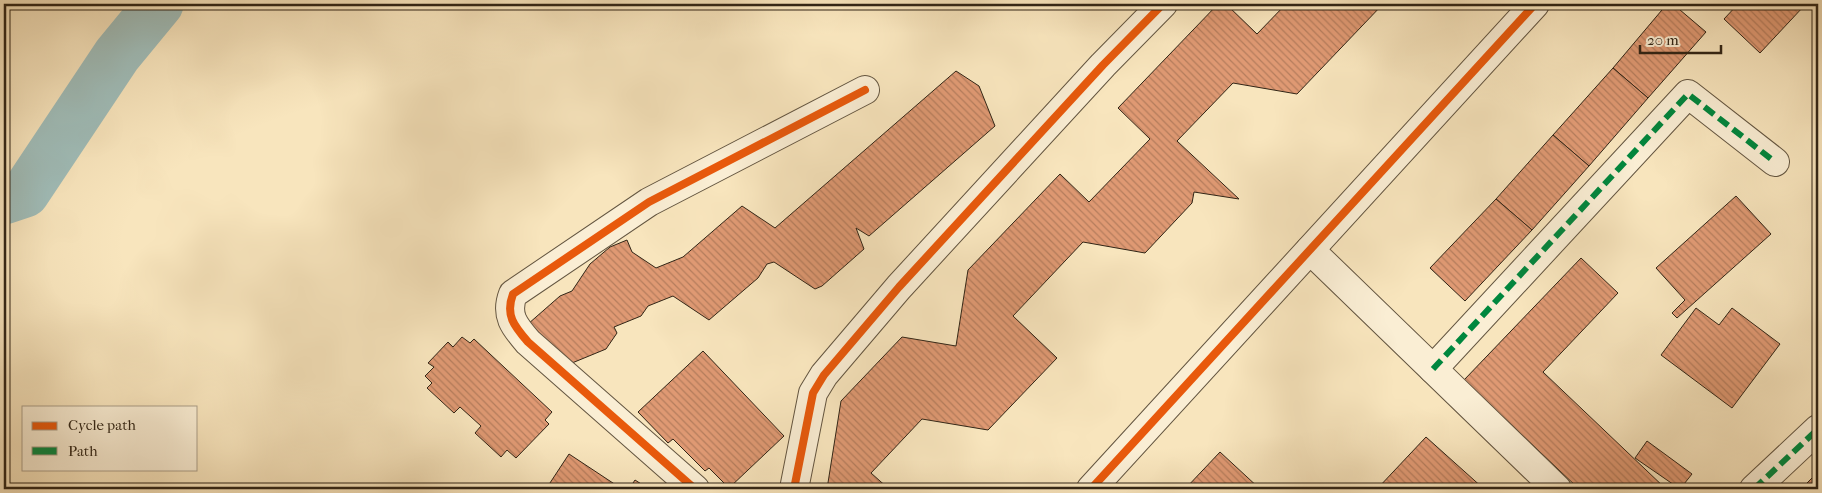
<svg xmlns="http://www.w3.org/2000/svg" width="1822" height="493" viewBox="0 0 1822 493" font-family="'IM FELL French Canon',serif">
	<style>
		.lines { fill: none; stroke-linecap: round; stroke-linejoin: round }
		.river { stroke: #a0bdb9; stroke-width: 49 }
		.building { fill: url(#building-back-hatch); stroke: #312516 }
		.street-casing { stroke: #635540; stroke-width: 30 }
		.street { stroke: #faeed4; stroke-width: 28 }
		.quiet { stroke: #00873e; stroke-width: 6; stroke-dasharray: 12 6; stroke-linecap: butt }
		.cycleway-casing { stroke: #faeed4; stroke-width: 11 }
		.cycleway { stroke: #e8590c; stroke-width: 8 }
	</style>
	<defs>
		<pattern id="building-back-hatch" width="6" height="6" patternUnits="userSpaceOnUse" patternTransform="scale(1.25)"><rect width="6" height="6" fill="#df9973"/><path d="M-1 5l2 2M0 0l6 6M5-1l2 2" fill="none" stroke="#b57d5d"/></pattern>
	</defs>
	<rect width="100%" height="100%" fill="#f8e5bd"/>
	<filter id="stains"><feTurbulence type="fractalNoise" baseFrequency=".004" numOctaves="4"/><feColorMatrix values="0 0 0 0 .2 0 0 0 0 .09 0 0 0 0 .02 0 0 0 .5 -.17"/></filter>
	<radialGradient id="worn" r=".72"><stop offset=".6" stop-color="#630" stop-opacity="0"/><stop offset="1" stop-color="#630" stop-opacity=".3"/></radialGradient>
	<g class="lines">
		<polyline class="river" points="4,200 25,193 117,55 159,4"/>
	</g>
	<g class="building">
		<polygon points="1218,4 1226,4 1257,34 1286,4 1383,4 1297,94 1233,83 1177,141 1239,199 1194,192 1192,203 1145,253 1083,242 1013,316 1057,358 988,430 922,419 871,473 889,489 827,489 841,401 902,337 956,346 968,270 1060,174 1089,202 1150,139 1118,108"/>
		<polygon points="1667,4 1673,4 1706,32 1648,98 1613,68"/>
		<polygon points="1738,4 1802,4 1804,6 1760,53 1724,19"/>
		<polygon points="1613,68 1648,98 1589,166 1553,135"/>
		<polygon points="956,71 979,86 995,126 869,236 856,228 864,249 822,286 815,289 774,262 767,264 758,278 709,320 673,296 648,306 641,316 614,327 617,333 606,349 572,363 528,324 560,296 572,291 590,264 610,247 627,240 632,252 656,268 683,257 742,206 775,228"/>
		<polygon points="1553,135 1589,166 1532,230 1496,199"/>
		<polygon points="1736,196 1771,234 1677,318 1672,313 1685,300 1656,268"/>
		<polygon points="1496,199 1532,230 1465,301 1430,268"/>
		<polygon points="1581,258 1618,293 1543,372 1666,489 1579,489 1464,380"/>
		<polygon points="1696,308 1719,325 1732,308 1780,344 1732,408 1661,355"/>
		<polygon points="462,337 470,343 474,339 552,412 545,420 549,424 516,458 507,450 501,457 475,433 481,426 460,407 454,413 427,388 432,383 425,376 434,367 428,363 448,342 453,347"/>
		<polygon points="703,351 784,436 729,488 709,468 705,471 673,439 668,443 638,412"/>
		<polygon points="1426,437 1484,489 1377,489"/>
		<polygon points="1647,441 1692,474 1680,489 1635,458"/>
		<polygon points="1220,452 1260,489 1185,489"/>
		<polygon points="569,454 622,489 546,489"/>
		<polygon points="1818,472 1818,489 1801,489"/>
		<polygon points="635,480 649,489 629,489"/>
	</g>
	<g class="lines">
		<g class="street-casing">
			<g id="street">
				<polyline points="1310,250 1557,489"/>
				<polyline points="1433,369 1688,94 1775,162"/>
				<path d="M695 489 528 342C514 326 505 315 513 294L649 202 865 90"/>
				<polyline points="794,489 813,393 824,375 899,287 1103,65 1163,4"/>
				<polyline points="1091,489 1535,4"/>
				<polyline points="1754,489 1818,429"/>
			</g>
		</g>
		<use href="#street" class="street"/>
		<g class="quiet">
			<polyline points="1433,369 1688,94 1775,162"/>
			<polyline points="1754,489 1818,429"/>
		</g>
		<g class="cycleway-casing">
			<g id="cycleway">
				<path d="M695 489 528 342C514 326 505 315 513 294L649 202 865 90"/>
				<polyline points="794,489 813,393 824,375 899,287 1103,65 1163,4"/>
				<polyline points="1091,489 1535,4"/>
			</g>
		</g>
		<use href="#cycleway" class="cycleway"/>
	</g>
	<rect width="1822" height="493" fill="none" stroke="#f8e5bd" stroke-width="20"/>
	<rect x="5" y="5" width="1812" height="483" fill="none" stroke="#312516" stroke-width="2.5"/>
	<rect x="10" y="10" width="1802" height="473" fill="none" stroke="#312516"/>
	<rect x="22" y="406" width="175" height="65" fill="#faeed4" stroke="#aa9e88"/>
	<rect x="32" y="422" width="25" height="8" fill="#e8590c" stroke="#aa9e88"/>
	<text x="68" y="430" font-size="15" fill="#312516">Cycle path</text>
	<rect x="32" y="447" width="25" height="8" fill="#00873e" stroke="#aa9e88"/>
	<text x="68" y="456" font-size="15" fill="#312516">Path</text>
	<path d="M1640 45v8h81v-8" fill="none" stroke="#312516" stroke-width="2.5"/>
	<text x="1647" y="45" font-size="15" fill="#312516" stroke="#faeed4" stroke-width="4" paint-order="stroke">20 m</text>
	<rect width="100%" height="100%" filter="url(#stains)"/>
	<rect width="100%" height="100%" fill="url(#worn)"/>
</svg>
